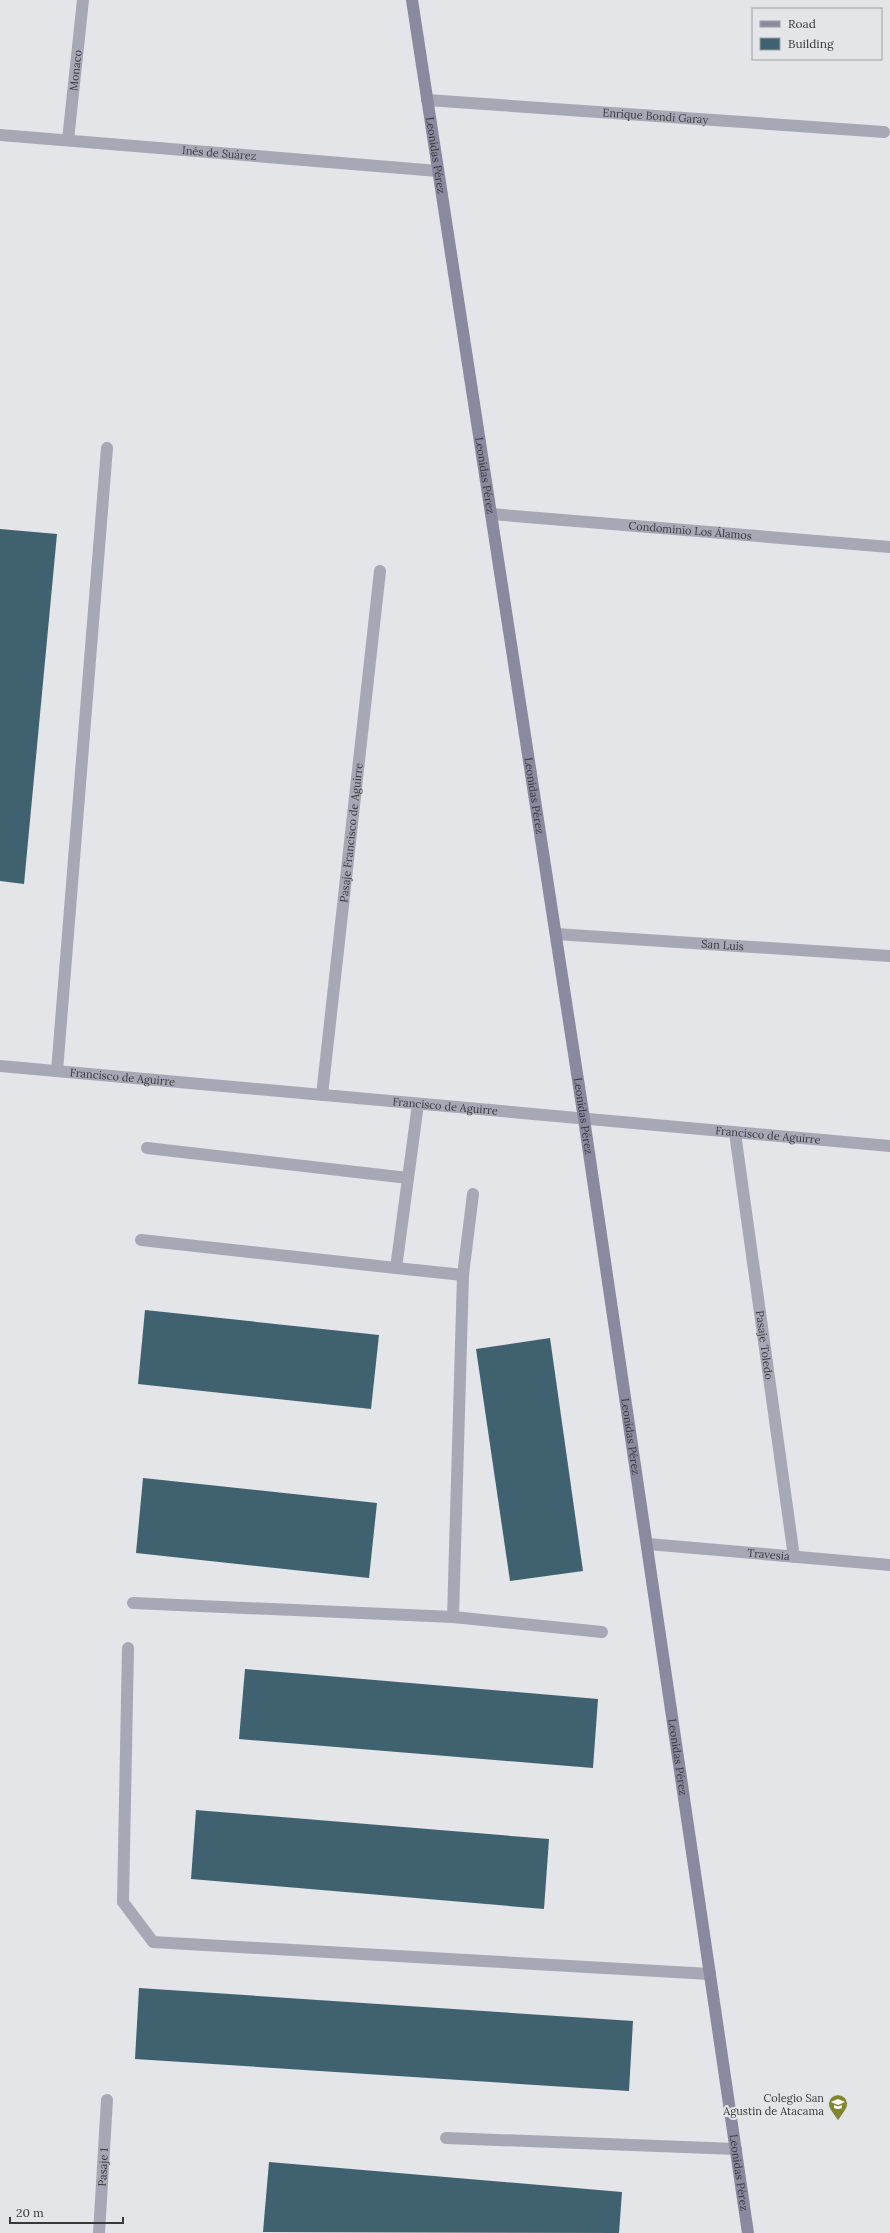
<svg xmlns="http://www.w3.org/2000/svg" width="890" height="2233" viewBox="0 0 890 2233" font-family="Lora,serif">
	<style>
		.building { fill: #406270 }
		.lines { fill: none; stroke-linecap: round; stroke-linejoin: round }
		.lane { stroke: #a7a8b6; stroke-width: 12 }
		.street { stroke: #a7a8b6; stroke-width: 12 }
		.secondary { stroke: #898a9f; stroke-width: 12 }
		.labels { text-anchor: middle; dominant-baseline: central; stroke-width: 4; stroke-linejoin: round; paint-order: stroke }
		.street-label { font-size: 11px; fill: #38393b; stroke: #e3e5e8 }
		.poi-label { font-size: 11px; fill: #38393b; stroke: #e3e5e8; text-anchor: end }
	</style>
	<rect width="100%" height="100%" fill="#e3e5e8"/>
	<g class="building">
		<polygon points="0,529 57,534 24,884 0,881"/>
		<polygon points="145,1310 379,1335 371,1409 138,1384"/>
		<polygon points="550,1338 583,1571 510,1581 476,1349"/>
		<polygon points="143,1478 377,1503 369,1578 136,1553"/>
		<polygon points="245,1669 598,1699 593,1768 239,1739"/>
		<polygon points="196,1810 549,1839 544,1909 191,1879"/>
		<polygon points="139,1988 633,2021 629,2091 135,2059"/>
		<polygon points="269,2162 622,2192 619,2233 263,2232"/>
	</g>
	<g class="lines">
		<g class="lane">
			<polyline points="57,1071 107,448"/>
			<polyline points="147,1148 408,1178"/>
			<polyline points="141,1240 396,1268 418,1104"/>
			<polyline points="396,1268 463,1275 473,1194"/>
			<polyline points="133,1603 453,1617 463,1275"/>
			<polyline points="453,1617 602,1632"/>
			<polyline points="128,1648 123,1902 153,1942 710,1974"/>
			<polyline points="446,2138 736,2149"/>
		</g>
		<g class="street">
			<path id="s1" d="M427 100 884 132"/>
			<path id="s2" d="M0 135 438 171"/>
			<path id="s3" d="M68 140 83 0"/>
			<path id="s4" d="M491 514 890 547"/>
			<path id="s5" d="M556 934 890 956"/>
			<path id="s6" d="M0 1066 890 1146"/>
			<path id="s7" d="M322 1095 380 571"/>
			<path id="s8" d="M735 1133 794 1557"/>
			<path id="s9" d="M648 1544 890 1565"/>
			<path id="s10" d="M99 2233 107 2100"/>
		</g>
		<path class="secondary" id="s11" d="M412 0 584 1119 748 2233"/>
	</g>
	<defs>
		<g id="school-pin" transform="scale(1)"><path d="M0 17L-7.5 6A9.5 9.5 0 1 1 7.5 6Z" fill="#808632" stroke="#e3e5e8"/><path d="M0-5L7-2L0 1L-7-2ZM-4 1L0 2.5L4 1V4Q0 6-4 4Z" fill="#fff"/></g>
	</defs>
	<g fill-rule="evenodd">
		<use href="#school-pin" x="838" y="2104"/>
	</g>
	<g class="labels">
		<g class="street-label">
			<text stroke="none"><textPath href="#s3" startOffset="70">Monaco</textPath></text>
			<text stroke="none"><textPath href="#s1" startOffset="229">Enrique Bondi Garay</textPath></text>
			<text stroke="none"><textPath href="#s2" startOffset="220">Inés de Suárez</textPath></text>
			<text stroke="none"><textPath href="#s11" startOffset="157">Leonidas Pérez</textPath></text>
			<text stroke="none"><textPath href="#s11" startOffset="481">Leonidas Pérez</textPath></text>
			<text stroke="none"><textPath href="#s4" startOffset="200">Condominio Los Álamos</textPath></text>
			<text stroke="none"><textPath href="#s11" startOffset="805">Leonidas Pérez</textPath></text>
			<text stroke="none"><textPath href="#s7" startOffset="264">Pasaje Francisco de Aguirre</textPath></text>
			<text stroke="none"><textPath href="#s5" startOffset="167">San Luis</textPath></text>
			<text stroke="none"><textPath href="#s6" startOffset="123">Francisco de Aguirre</textPath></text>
			<text stroke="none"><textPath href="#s6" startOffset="447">Francisco de Aguirre</textPath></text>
			<text stroke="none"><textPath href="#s11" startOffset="1129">Leonidas Pérez</textPath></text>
			<text stroke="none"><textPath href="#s6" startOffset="771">Francisco de Aguirre</textPath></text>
			<text stroke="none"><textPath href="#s8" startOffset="214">Pasaje Toledo</textPath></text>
			<text stroke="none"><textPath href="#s11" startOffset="1453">Leonidas Pérez</textPath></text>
			<text stroke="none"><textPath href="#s9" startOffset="121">Travesia</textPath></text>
			<text stroke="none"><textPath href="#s11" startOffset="1777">Leonidas Pérez</textPath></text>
			<text stroke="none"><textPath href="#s10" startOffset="66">Pasaje 1</textPath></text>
			<text stroke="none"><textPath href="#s11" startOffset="2197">Leonidas Pérez</textPath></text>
		</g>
		<g class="poi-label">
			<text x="824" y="2098">Colegio San<tspan x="824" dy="13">Agustin de Atacama</tspan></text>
		</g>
	</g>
	<rect x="752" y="8" width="130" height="52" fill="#e3e5e8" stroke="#9fa0a3"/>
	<rect x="760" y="21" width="20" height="6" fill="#898a9f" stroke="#9fa0a3"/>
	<text x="788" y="28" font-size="12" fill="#38393b">Road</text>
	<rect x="760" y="38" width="20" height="12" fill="#406270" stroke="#9fa0a3"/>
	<text x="788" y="48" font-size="12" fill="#38393b">Building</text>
	<path d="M10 2217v6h113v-6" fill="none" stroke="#38393b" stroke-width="2"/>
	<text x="16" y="2217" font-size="12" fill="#38393b" stroke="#e3e5e8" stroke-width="3" paint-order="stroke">20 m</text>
</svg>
